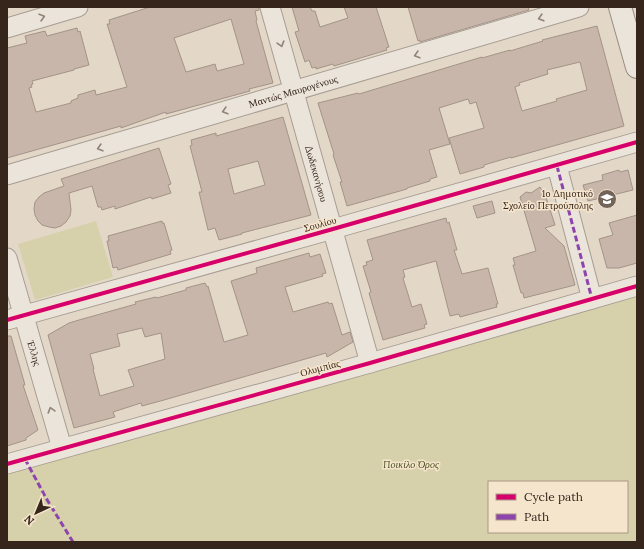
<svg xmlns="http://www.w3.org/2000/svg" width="644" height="549" viewBox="0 0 644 549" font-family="Lora,serif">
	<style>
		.green { fill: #d6d1aa; fill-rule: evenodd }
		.building { fill: #c7b6a9; stroke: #a39388; fill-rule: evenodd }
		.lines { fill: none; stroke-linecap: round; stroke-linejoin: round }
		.street-casing { stroke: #a79d92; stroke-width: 21 }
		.secondary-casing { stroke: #978d82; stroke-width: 24 }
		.street { stroke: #ebe4da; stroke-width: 19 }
		.secondary { stroke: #ebe4da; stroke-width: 22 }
		.quiet { stroke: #8e44ad; stroke-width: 3; stroke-dasharray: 6 3; stroke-linecap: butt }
		.cycleway-casing { stroke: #f6e5cd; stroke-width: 6 }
		.cycleway { stroke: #d6006c; stroke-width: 4 }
		.oneway { stroke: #90847a }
		.labels { text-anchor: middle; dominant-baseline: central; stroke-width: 3; stroke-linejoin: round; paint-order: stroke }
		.street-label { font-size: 10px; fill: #35251b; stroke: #f6e5cd }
		.poi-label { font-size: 10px; fill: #35251b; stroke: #f6e5cd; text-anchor: end }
		.park-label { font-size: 10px; font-style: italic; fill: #4b5221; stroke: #f6e5cd }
	</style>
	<rect width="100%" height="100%" fill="#e3d8c8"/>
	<g class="green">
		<polygon points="96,221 113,277 35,300 18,244"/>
		<path d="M637 294V542H7V471ZM489 482H627V532H489Z"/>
	</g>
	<g class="building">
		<path d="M150 7H259V10L255 11 257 20 256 21 273 83 249 89 250 91 166 114V112L121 128V126L7 158V48L27 43 25 36 45 31 47 36 77 28 78 32 80 31 89 65 74 69V70L32 81 33 84 31 85 32 87 29 88 36 112 71 103V101L78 98V95L95 90 96 95 127 87 107 24H110L109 20ZM231 19 244 64 217 71 215 64 186 72 174 38Z"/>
		<polygon points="292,7 310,7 312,11 315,11 320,27 348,18 344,7 376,7 389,47 386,48 387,50 334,66 333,64 316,69 316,67 312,68 309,60 305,62 295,32 299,31"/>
		<polygon points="408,7 528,7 529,10 420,42 420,40 418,41"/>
		<path d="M597 26 624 126 511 158V157L484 165V167L460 174 449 138 484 128 476 102 470 104 468 99 439 108 450 144 429 150 437 177 430 179V181L407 188V189L347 206 340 182H342L333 155 334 154 318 103 358 93 359 94 482 57V58L510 50V51L543 41 542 40ZM580 62 587 90 556 99 557 101 522 111 515 87 520 85 519 83 548 74 547 70Z"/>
		<path d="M283 117 311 215 242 233V234L219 240 215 228 208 230 199 192H202L190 146 192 145 191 140 216 133V136ZM258 161 265 185 234 194 228 169Z"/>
		<polygon points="159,148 171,184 168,185 171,193 152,199 151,197 115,209 115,206 102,210 101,207 98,207 92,186 69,193 71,210 70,216 66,222 61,226 55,228 49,227 42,225 38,221 35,215 34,209 35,202 39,197 44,193 64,186 61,179"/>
		<polygon points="619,170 620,172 628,170 633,190 588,201 583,185 603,180 602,175"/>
		<polygon points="540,187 543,192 544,191 555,225 545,228 564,246 575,285 524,298 523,293 521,293 513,265 515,265 513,258 536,251 520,197 526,192 531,193"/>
		<polygon points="492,201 495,213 477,218 473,206"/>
		<polygon points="637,215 637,263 619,268 607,268 599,239 613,235 609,223"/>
		<polygon points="446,218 447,223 449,222 457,250 454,250 462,274 488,268 498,304 496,304 497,307 460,317 459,314 450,316 436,261 403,270 405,277 403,278 412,307 421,304 427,324 424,325 425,328 383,340 369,293 371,292 363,266 367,265 366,262 373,260 367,240"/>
		<polygon points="162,221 162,223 164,223 172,250 170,251 171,254 118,270 117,267 113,268 107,241 109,241 108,236"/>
		<path d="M309 253 310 257 320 254 326 273 322 274 323 276 285 287 293 312 328 302 329 304 332 303 342 335 350 332 353 342 327 357 326 353 164 400 142 406 141 403 113 412 115 417 74 428 48 335 69 323 79 320 136 304 135 302 156 297 157 298 186 290V288L205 283 207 287 208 286 224 342 248 335 231 281 257 273 256 268ZM142 328 145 337 161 333 165 359 128 370 134 386 100 396 93 369H94L90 354 120 346 117 334Z"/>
		<polygon points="7,336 11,336 25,385 23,385 38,430 26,438 26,440 7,446"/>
	</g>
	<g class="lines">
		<g class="street-casing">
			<g id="street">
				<path id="s1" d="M270 7 370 363"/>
				<polyline points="7,28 78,7"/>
				<polyline points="557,166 592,299"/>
				<path id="s2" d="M7 175 579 7"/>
				<path id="s3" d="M7 258 62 448"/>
				<polyline points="7,320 333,229 637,142"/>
				<polyline points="7,464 370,363 637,286"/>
			</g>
		</g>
		<g class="secondary-casing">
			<polyline id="secondary" points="620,7 637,67"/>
		</g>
		<use href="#street" class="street"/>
		<use href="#secondary" class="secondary"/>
		<g class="quiet">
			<polyline points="557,166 592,299"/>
			<polyline points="25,459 46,498 73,542"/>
		</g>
		<g class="cycleway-casing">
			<g id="cycleway">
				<polyline points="7,320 333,229 637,142"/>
				<polyline points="7,464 370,363 637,286"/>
			</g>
		</g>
		<use href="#cycleway" class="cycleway"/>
	</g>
	<defs><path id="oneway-chevron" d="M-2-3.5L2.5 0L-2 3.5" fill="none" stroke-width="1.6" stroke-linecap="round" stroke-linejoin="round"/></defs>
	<g class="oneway">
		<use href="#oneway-chevron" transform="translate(42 17) rotate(-16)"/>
		<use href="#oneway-chevron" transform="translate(541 18) rotate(164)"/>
		<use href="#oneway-chevron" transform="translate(281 44) rotate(74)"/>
		<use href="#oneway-chevron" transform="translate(417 55) rotate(164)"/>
		<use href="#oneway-chevron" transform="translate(225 111) rotate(164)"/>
		<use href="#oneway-chevron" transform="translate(100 148) rotate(164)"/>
		<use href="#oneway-chevron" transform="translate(51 410) rotate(-106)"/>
	</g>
	<defs>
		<g id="school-disc" transform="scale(1)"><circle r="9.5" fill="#726458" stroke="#f6e5cd"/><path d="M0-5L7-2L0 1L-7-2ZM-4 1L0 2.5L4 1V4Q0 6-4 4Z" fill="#fff"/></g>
	</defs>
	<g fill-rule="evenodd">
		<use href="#school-disc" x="607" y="199"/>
	</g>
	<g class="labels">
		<g class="street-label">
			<text stroke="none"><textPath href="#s2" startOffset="298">Μαντώς Μαυρογένους</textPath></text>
			<text stroke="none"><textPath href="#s1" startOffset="173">Δωδεκανήσου</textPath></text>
			<text transform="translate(320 224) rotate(-16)">Σουλίου</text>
			<text stroke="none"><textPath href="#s3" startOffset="99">Έλλης</textPath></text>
			<text transform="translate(320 368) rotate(-15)">Ολυμπίας</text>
		</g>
		<g class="poi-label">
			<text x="593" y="193">1ο Δημοτικό<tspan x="593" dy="12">Σχολείο Πετρούπολης</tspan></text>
		</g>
		<g class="park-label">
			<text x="411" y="464">Ποικίλο Όρος</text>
		</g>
	</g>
	<rect width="644" height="549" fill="none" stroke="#35251b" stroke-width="16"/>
	<rect x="488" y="481" width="140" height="52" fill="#f6e5cd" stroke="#a99886"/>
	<rect x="496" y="494" width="20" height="6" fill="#d6006c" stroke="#a99886"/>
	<text x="524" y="501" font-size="12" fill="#35251b">Cycle path</text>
	<rect x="496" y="514" width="20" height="6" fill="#8e44ad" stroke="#a99886"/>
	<text x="524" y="521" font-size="12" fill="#35251b">Path</text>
	<g transform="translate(36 513) rotate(224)" stroke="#f6e5cd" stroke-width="3" paint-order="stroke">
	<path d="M0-3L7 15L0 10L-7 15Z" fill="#35251b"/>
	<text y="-6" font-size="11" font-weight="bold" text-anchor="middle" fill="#35251b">N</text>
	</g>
</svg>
